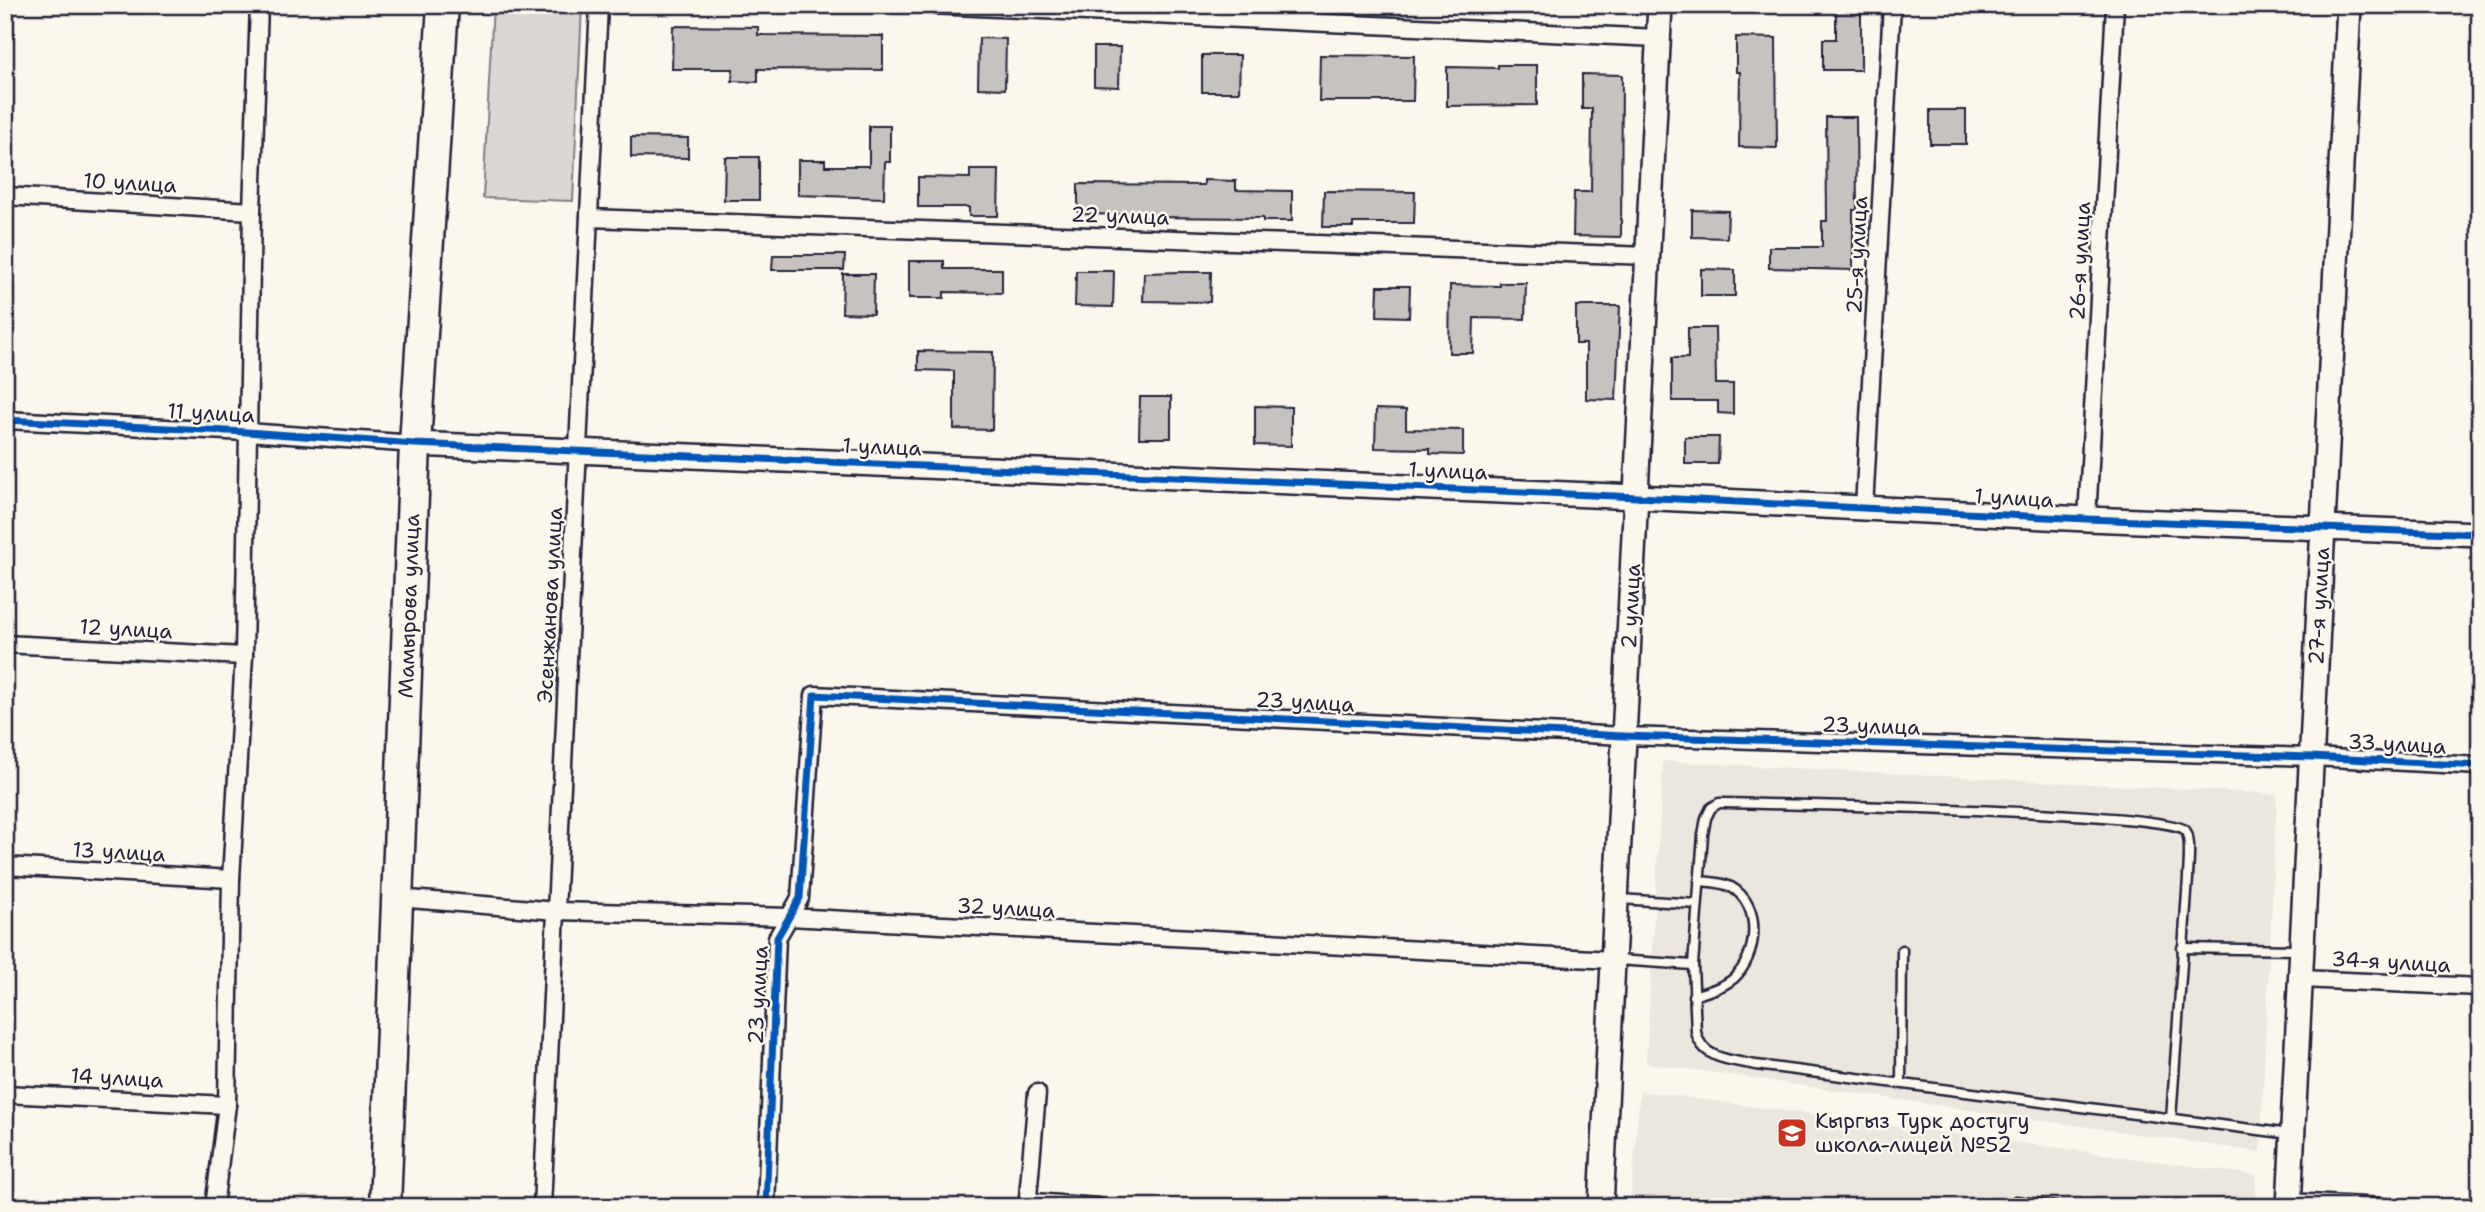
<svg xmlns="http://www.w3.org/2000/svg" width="2485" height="1212" viewBox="0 0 2485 1212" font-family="'Shantell Sans',sans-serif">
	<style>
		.built { fill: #ebe7df }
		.green { fill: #dbd8d3; stroke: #7e7d87; stroke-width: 2 }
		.building { fill: #c6c2c0; stroke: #22223b; stroke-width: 2 }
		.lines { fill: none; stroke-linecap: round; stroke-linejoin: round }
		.lane-casing { stroke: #22223b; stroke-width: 13 }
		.street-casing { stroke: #22223b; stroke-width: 21 }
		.secondary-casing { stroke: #22223b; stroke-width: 28 }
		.highway-casing { stroke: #22223b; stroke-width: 35 }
		.lane { stroke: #fbf7ec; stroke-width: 8 }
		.street { stroke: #fbf7ec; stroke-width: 16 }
		.secondary { stroke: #fbf7ec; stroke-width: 23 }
		.highway { stroke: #fbf7ec; stroke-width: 30 }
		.cycleway-casing { stroke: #fbf7ec; stroke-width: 11 }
		.cycleway { stroke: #0057b8; stroke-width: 7 }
		.labels { text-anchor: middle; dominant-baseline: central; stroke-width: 5; stroke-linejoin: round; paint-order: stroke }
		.street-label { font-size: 21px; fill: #22223b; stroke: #fbf7ec }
		.poi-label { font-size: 21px; fill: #22223b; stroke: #fbf7ec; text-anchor: start }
	</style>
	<rect width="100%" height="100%" fill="#fbf7ec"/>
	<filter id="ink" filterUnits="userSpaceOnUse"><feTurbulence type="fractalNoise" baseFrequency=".0143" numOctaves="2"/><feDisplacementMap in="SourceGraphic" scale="14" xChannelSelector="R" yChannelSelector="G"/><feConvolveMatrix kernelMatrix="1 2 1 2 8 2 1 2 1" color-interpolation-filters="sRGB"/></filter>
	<g filter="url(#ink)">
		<g class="built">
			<polygon points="1663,761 2277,794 2260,1152 1646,1063"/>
			<polygon points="1640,1091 2256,1175 2255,1207 1630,1207"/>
		</g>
		<polygon class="green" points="493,5 582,5 573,201 483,198"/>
		<g class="building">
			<polygon points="1836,5 1861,5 1861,70 1823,70 1823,39 1836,39"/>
			<polygon points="673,26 758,27 758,35 883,36 883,70 758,69 758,82 732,81 733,69 672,69"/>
			<polygon points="1736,37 1776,38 1777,148 1739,147 1740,72 1736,72"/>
			<polygon points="979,38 1006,39 1005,89 978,88"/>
			<polygon points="1094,47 1120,47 1119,87 1094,86"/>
			<polygon points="1202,55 1240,55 1239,92 1202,92"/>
			<polygon points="1320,55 1414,56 1413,101 1319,101"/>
			<polygon points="1498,65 1537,65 1537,105 1447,106 1447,67 1498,68"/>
			<polygon points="1582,74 1622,75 1621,237 1573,236 1574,192 1591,192 1592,109 1582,109"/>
			<rect x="1930" y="110" width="36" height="34"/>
			<polygon points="1826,117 1856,117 1857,210 1853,210 1853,270 1769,268 1769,247 1822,247 1822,221 1827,221"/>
			<polygon points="869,126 890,126 890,162 885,162 884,198 798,195 798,160 825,160 825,166 869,166"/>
			<polygon points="631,137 688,138 688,158 631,157"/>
			<polygon points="725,157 759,157 759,200 724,200"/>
			<polygon points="970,170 999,170 998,216 969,216 969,207 918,207 918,177 970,178"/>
			<polygon points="1204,180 1236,181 1236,190 1292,191 1292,221 1263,221 1263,218 1142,217 1142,215 1078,214 1078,184 1204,185"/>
			<polygon points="1324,191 1415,192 1414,223 1353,223 1353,227 1323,227"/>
			<polygon points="1692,210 1728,211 1727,238 1692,237"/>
			<polygon points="773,255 845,255 844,270 772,270"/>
			<polygon points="909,261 944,261 944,269 1002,269 1002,293 944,292 944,298 909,298"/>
			<polygon points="1701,269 1735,270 1735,296 1701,296"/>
			<polygon points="1076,271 1114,271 1113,307 1075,306"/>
			<polygon points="1182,272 1211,272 1210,302 1143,301 1144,273"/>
			<polygon points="843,274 874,274 873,314 842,313"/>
			<polygon points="1500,283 1526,283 1525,319 1474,318 1473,353 1449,353 1450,285 1500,286"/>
			<polygon points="1378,286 1410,286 1409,317 1377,316"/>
			<polygon points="1576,306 1620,306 1616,400 1586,399 1586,344 1576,344"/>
			<polygon points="1688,328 1715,328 1716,384 1733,384 1733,414 1718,413 1718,401 1672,401 1672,358 1688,358"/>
			<polygon points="918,351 993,352 992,430 954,429 954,371 918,370"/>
			<polygon points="1140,397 1171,397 1171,438 1139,438"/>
			<polygon points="1255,406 1291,407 1291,446 1255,445"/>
			<polygon points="1376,409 1406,410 1406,429 1463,430 1463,455 1430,454 1430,449 1375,448"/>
			<polygon points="1685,437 1719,437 1718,464 1685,464"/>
		</g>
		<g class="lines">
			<g class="lane-casing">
				<g id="lane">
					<polyline points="1620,899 1697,904"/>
					<polyline points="2182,948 2298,950"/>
					<polyline points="1616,960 1693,965"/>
					<path d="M1693 996C1706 992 1722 988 1733 979 1758 957 1763 905 1731 887 1722 882 1709 882 1699 881"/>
					<polyline points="1901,1083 1902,950"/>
					<path d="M2171 1119 2188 878C2188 867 2192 838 2185 830 2170 811 1771 804 1719 803L1711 808 1706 818 1703 835 1693 965 1696 1032C1702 1060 1732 1060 1756 1065 1934 1087 2112 1112 2290 1134"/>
					<polyline points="2015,1207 2016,1201 2056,1207"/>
				</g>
			</g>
			<g class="street-casing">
				<g id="street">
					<polyline points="931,5 1658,38"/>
					<polyline points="5,196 252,211"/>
					<polyline points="589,218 1649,256"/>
					<polyline points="5,420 247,432 415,444"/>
					<polyline points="1864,508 1892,5"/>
					<polyline points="2087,519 2115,5"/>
					<polyline points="5,644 244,656"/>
					<polyline points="5,866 231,879"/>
					<polyline points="397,898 557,911 789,917 1613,960"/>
					<polyline points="2301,979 2480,987"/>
					<polyline points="1037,1093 1028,1197 1035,1202 1097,1207"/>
					<polyline points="5,1094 227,1105"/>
					<polyline points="2289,1202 2383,1207"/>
					<polyline points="214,1207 227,1105 231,879 244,656 252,211 259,5"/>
					<polyline points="542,1207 599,5"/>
					<polyline points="766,1207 777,938 800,898 814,695 1624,736 2312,757 2480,766"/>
				</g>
			</g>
			<g class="secondary-casing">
				<g id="secondary">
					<polyline points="415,444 1637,497 2087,519 2480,534"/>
					<polyline points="1601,1207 1660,5"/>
					<polyline points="2289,1207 2349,5"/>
				</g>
			</g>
			<g class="highway-casing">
				<polyline id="highway" points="385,1207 415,444 443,5"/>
			</g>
			<use href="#lane" class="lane"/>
			<use href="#street" class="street"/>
			<use href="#secondary" class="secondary"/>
			<use href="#highway" class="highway"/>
			<g class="cycleway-casing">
				<g id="cycleway">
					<polyline points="5,420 247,432 415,444 1637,497 2087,519 2480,534"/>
					<polyline points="766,1207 777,938 800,898 814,695 1624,736 2312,757 2480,766"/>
				</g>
			</g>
			<use href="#cycleway" class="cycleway"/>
		</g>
	</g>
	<defs>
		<g id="school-square" transform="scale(1.575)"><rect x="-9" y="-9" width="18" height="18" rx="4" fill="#c8321e" stroke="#fbf7ec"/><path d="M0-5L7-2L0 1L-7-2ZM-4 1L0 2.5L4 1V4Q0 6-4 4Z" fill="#fff"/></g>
	</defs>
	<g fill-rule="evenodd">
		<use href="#school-square" x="1792" y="1133"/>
	</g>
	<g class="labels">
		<g class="street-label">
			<text transform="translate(130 183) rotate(3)">10 улица</text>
			<text transform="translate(1120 216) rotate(2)">22 улица</text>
			<text transform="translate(1857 255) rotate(-87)">25-я улица</text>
			<text transform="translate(2080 261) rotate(-87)">26-я улица</text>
			<text transform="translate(211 413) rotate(3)">11 улица</text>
			<text transform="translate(882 447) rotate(2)">1 улица</text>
			<text transform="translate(1448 471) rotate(2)">1 улица</text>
			<text transform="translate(2014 498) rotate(3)">1 улица</text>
			<text transform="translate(550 605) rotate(-87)">Эсенжанова улица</text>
			<text transform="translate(409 606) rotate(-88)">Мамырова улица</text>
			<text transform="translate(1631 606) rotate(-87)">2 улица</text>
			<text transform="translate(2319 606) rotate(-87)">27-я улица</text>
			<text transform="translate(126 629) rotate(3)">12 улица</text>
			<text transform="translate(1305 702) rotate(3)">23 улица</text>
			<text transform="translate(1871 726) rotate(2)">23 улица</text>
			<text transform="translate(2397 744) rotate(3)">33 улица</text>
			<text transform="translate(119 852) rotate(3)">13 улица</text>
			<text transform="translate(1006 908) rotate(3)">32 улица</text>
			<text transform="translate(2391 962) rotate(3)">34-я улица</text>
			<text transform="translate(758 995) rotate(-87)">23 улица</text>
			<text transform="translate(117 1078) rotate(3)">14 улица</text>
		</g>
		<g class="poi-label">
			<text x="1815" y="1121">Кыргыз Турк достугу<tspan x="1815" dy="24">школа-лицей №52</tspan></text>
		</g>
	</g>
	<rect width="2485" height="1212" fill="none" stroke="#fbf7ec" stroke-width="28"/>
	<rect x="14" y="14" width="2457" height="1184" fill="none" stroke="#22223b" stroke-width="2.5" filter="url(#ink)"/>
</svg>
